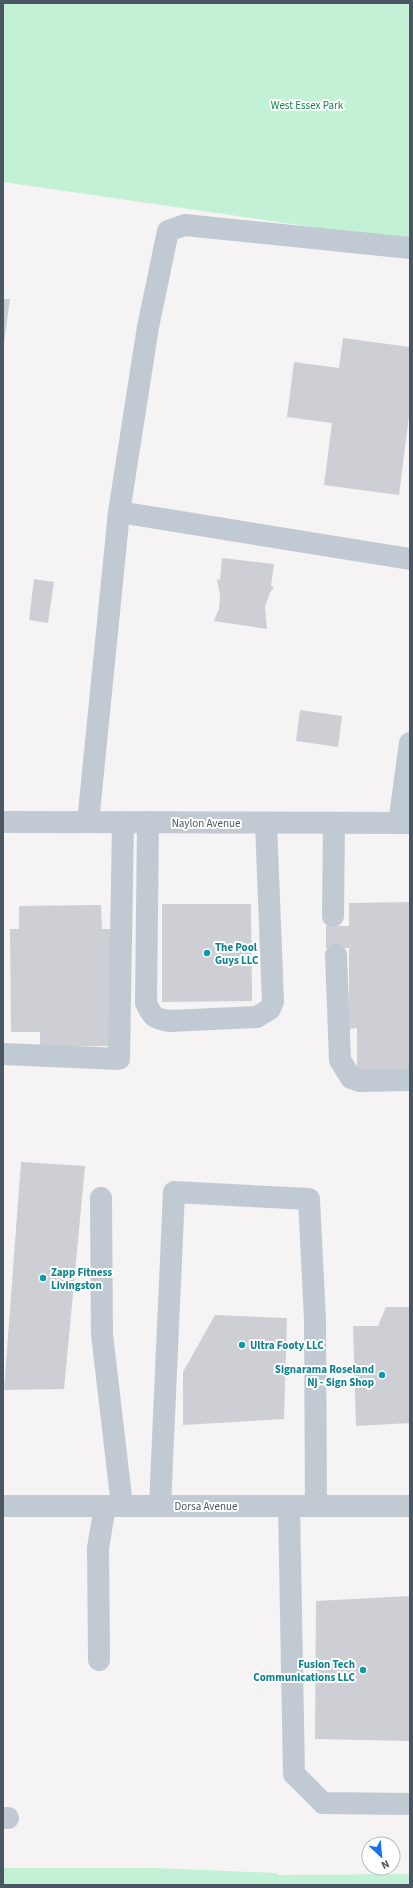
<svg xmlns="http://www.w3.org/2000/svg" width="413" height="1888" viewBox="0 0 413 1888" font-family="'Source Sans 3',sans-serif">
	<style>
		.green { fill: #c3f1d5 }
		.building { fill: #cdcfd5 }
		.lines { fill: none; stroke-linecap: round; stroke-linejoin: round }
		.minor { stroke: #c1cad2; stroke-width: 22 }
		.culture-dot { fill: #0f9aa8; stroke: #fff; stroke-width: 1.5 }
		.labels { text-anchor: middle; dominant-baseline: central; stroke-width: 4; stroke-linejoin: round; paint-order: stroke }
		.park-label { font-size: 11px; fill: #17864f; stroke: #fff }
		.street-label { font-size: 11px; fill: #4a5661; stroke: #fff }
		.culture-label { font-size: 11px; font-weight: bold; fill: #0d838f; stroke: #fff; text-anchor: start }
	</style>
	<rect width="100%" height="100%" fill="#f5f3f3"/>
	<g class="green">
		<polygon points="3,3 410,3 410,241 3,182"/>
		<polygon points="3,1868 156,1868 277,1873 278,1875 410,1874 410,1885 3,1885"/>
	</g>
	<g class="building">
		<polygon points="3,299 10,299 4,343 3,343"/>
		<polygon points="343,338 410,347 410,408 399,495 324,485 332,423 287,417 294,362 339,368"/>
		<polygon points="222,558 274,564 271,586 274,587 270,593 265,606 267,629 214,621 219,609 220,595 217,579 220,580"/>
		<polygon points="34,579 54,582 48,623 29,620"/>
		<polygon points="300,710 342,716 338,747 296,741"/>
		<polygon points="410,902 410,1070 357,1071 357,1028 349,1029 349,948 326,948 326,926 349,926 349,903"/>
		<polygon points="162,904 251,904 252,1001 162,1002"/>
		<polygon points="101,905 102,929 111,929 112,1046 40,1047 40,1032 11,1032 10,929 19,929 19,906"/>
		<polygon points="21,1162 85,1166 64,1389 4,1390"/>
		<polygon points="386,1307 410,1307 410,1423 356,1426 353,1326 378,1326"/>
		<polygon points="215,1315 287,1318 284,1419 183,1425 183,1372"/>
		<polygon points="410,1596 410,1741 315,1739 316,1601"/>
	</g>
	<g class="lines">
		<g class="minor">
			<polyline points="119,512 410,559"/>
			<polyline points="3,822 410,823"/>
			<polyline points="88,822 119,512 148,327 168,231 185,225 410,248"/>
			<path d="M148 822 146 1003C152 1017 155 1019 170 1021L257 1017 270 1009 273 1002 266 823"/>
			<polyline points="399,823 410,743"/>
			<polyline points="333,916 334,823"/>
			<polyline points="336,955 340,1060 351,1078 360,1081 410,1080"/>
			<polyline points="3,1054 119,1059 123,822"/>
			<polyline points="101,1198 102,1334 122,1506"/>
			<polyline points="3,1506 410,1506"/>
			<polyline points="160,1506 174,1192 309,1199 315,1319 316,1506"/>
			<polyline points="289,1506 294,1774 323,1803 410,1804"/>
			<polyline points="99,1660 98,1548 105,1506"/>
			<polyline points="3,1818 8,1818"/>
		</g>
	</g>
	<g class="culture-dot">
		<circle cx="207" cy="953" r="4"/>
		<circle cx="43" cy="1278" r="4"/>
		<circle cx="242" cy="1345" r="4"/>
		<circle cx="382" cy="1375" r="4"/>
		<circle cx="363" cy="1670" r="4"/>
	</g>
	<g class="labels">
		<g class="park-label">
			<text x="307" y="105">West Essex Park</text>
		</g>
		<g class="street-label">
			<text x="206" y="823">Naylon Avenue</text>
			<text x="206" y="1506">Dorsa Avenue</text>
		</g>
		<g class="culture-label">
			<text x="215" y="947">The Pool<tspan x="215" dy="13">Guys LLC</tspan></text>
			<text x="51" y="1272">Zapp Fitness<tspan x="51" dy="13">Livingston</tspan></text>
			<text x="250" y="1345">Ultra Footy LLC</text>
			<text x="374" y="1369" text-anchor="end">Signarama Roseland<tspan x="374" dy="13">Nj - Sign Shop</tspan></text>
			<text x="355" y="1664" text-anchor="end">Fusion Tech<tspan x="355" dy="13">Communications LLC</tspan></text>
		</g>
	</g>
	<rect width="413" height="1888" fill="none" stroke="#4a5661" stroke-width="8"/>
	<g transform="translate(381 1856) rotate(154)"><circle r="19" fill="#ffffff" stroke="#b7bbc0"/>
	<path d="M0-3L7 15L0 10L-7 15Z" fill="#1a73e8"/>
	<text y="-6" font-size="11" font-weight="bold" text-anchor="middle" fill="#4a5661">N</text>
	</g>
</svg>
